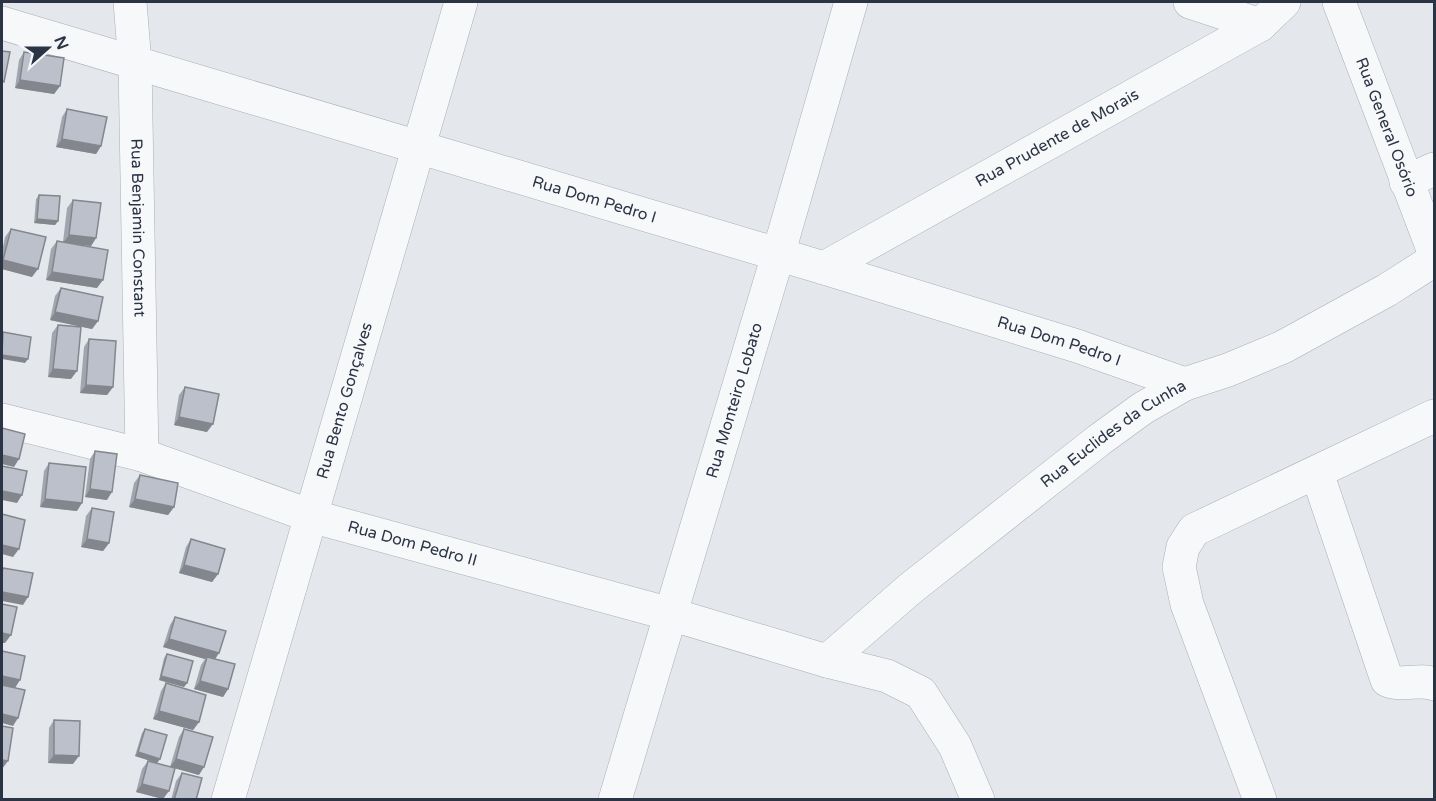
<svg xmlns="http://www.w3.org/2000/svg" width="1436" height="801" viewBox="0 0 1436 801" font-family="'Varela Round',sans-serif">
	<style>
		.lines { fill: none; stroke-linecap: round; stroke-linejoin: round }
		.minor-casing { stroke: #a9aeb7; stroke-width: 34 }
		.minor { stroke: #f7f8fa; stroke-width: 33 }
		.wall { fill: #a1a5ae }
		.shaded-wall { fill: #83868d }
		.building { fill: #bbc0ca; stroke: #83868d; stroke-width: 1.5 }
		.labels { text-anchor: middle; dominant-baseline: central; stroke-width: 5; stroke-linejoin: round; paint-order: stroke }
		.street-label { font-size: 16px; fill: #2b3445; stroke: #f4f6f9 }
	</style>
	<rect width="100%" height="100%" fill="#e4e7ec"/>
	<g class="lines">
		<g class="minor-casing">
			<g id="minor">
				<path id="s1" d="M130 2 135 64 142 455"/>
				<polyline points="1190,2 1260,25"/>
				<path id="s2" d="M1339 2 1434 252"/>
				<path id="s3" d="M2 23 824 268 1077 346 1185 384"/>
				<polyline points="1406,182 1434,169"/>
				<path id="s4" d="M824 268 1260 25 1284 2"/>
				<path id="s5" d="M2 420 142 455 311 516 670 614 827 661 887 676 921 693 955 746 978 800"/>
				<path d="M1317 473 1387 680C1402 687 1419 678 1434 684"/>
				<path id="s6" d="M827 661 911 588 1099 440 1143 408 1185 384 1228 370 1283 347 1387 290 1434 260"/>
				<path id="s7" d="M228 800 461 2"/>
				<path id="s8" d="M615 800 778 255 851 2"/>
				<polyline points="1260,800 1187,604 1179,567 1183,547 1194,530 1434,416"/>
			</g>
		</g>
		<use href="#minor" class="minor"/>
	</g>
	<g class="wall">
		<polygon points="24,52 60,86 54,94 15,88 19,60"/>
		<polygon points="67,109 101,146 96,154 56,147 62,117"/>
		<polygon points="39,195 58,221 55,225 34,223 36,199"/>
		<polygon points="73,200 96,238 91,246 76,244 97,288 46,280 51,249 57,241 63,242 67,208"/>
		<polygon points="11,229 32,277 2,269 2,252 5,237"/>
		<polygon points="61,288 98,321 92,329 50,320 55,296"/>
		<polygon points="58,325 71,379 48,377 52,333"/>
		<polygon points="89,339 113,387 107,395 80,393 84,347"/>
		<polygon points="185,387 207,432 174,425 179,395"/>
		<polygon points="95,451 107,500 85,497 90,459"/>
		<polygon points="49,463 77,511 40,507 44,471"/>
		<polygon points="140,475 174,507 168,515 129,507 134,483"/>
		<polygon points="92,508 109,543 103,551 81,547 86,516"/>
		<polygon points="191,539 218,574 212,582 179,573 186,547"/>
		<polygon points="175,617 215,659 228,689 223,697 194,689 201,665 205,659 163,647 170,625"/>
		<polygon points="167,654 187,683 184,687 159,680 164,658"/>
		<polygon points="166,683 199,722 193,730 153,719 161,691"/>
		<polygon points="54,720 73,764 48,763 49,728"/>
		<polygon points="145,729 160,759 157,763 135,756 142,733"/>
		<polygon points="184,729 199,775 175,768 163,799 136,792 142,769 148,761 170,767 179,737"/>
		<polygon points="182,773 196,800 171,800 176,781"/>
	</g>
	<g class="shaded-wall">
		<polygon points="20,80 60,86 54,94 15,88"/>
		<polygon points="62,139 101,146 96,154 56,147"/>
		<polygon points="37,219 58,221 55,225 34,223"/>
		<polygon points="69,235 96,238 91,246 63,243"/>
		<polygon points="3,260 38,269 32,277 2,269 2,262"/>
		<polygon points="52,272 103,280 97,288 46,280"/>
		<polygon points="55,312 98,321 92,329 50,320"/>
		<polygon points="2,355 28,359 25,363 2,359"/>
		<polygon points="53,369 77,371 71,379 48,377"/>
		<polygon points="86,385 113,387 107,395 80,393"/>
		<polygon points="179,417 213,424 207,432 174,425"/>
		<polygon points="2,455 19,459 14,467 2,464"/>
		<polygon points="90,489 112,492 107,500 85,497"/>
		<polygon points="2,491 22,495 17,503 2,500"/>
		<polygon points="45,499 82,503 77,511 40,507"/>
		<polygon points="135,499 174,507 168,515 129,507"/>
		<polygon points="87,539 109,543 103,551 81,547"/>
		<polygon points="2,545 19,549 13,557 2,554"/>
		<polygon points="184,565 218,574 212,582 179,573"/>
		<polygon points="2,592 28,597 23,605 2,601"/>
		<polygon points="2,633 11,635 5,643 2,643"/>
		<polygon points="169,639 219,653 214,661 207,657 205,659 163,647"/>
		<polygon points="2,676 20,680 15,688 2,685"/>
		<polygon points="161,676 187,683 184,687 159,680"/>
		<polygon points="200,681 228,689 223,697 194,689"/>
		<polygon points="159,711 199,722 193,730 153,719"/>
		<polygon points="2,714 18,718 13,726 2,723"/>
		<polygon points="138,752 160,759 157,763 135,756"/>
		<polygon points="54,755 79,756 73,764 48,763"/>
		<polygon points="176,759 204,767 199,775 170,767"/>
		<polygon points="2,760 8,761 2,769"/>
		<polygon points="142,784 169,791 163,799 136,792"/>
	</g>
	<g class="building">
		<polygon points="2,51 10,52 4,82 2,81"/>
		<polygon points="24,52 64,58 60,86 20,80"/>
		<polygon points="67,109 107,117 101,146 62,139"/>
		<polygon points="39,195 60,196 58,221 37,219"/>
		<polygon points="73,200 101,203 96,238 69,235"/>
		<polygon points="11,229 46,237 38,269 3,260"/>
		<polygon points="57,241 108,250 103,280 52,272"/>
		<polygon points="61,288 103,297 98,321 55,312"/>
		<polygon points="58,325 81,327 77,371 53,369"/>
		<polygon points="3,332 31,337 28,359 2,355"/>
		<polygon points="89,339 116,341 113,387 86,385"/>
		<polygon points="185,387 219,394 213,424 179,417"/>
		<polygon points="2,428 25,434 19,459 2,455"/>
		<polygon points="95,451 117,454 112,492 90,489"/>
		<polygon points="49,463 86,467 82,503 45,499"/>
		<polygon points="2,466 27,471 22,495 2,491"/>
		<polygon points="140,475 178,483 174,507 135,499"/>
		<polygon points="92,508 114,512 109,543 87,539"/>
		<polygon points="2,514 25,520 19,549 2,545"/>
		<polygon points="191,539 225,549 218,574 184,565"/>
		<polygon points="3,568 33,573 28,597 2,592 2,573"/>
		<polygon points="2,604 17,607 11,635 2,633"/>
		<polygon points="175,617 226,631 219,653 169,639"/>
		<polygon points="2,651 25,656 20,680 2,676"/>
		<polygon points="167,654 193,661 187,683 161,676"/>
		<polygon points="207,657 235,664 228,689 200,681"/>
		<polygon points="166,683 206,695 199,722 159,711"/>
		<polygon points="2,685 25,690 18,718 2,714"/>
		<polygon points="54,720 80,721 79,756 54,755"/>
		<polygon points="2,726 13,728 8,761 2,760"/>
		<polygon points="145,729 167,735 160,759 138,752"/>
		<polygon points="184,729 213,737 204,767 176,759"/>
		<polygon points="148,761 175,768 169,791 142,784"/>
		<polygon points="182,773 202,778 196,800 174,800"/>
	</g>
	<g class="labels">
		<g class="street-label">
			<text stroke="none"><textPath href="#s2" startOffset="134">Rua General Osório</textPath></text>
			<text stroke="none"><textPath href="#s4" startOffset="267">Rua Prudente de Morais</textPath></text>
			<text stroke="none"><textPath href="#s3" startOffset="618">Rua Dom Pedro I</textPath></text>
			<text stroke="none"><textPath href="#s1" startOffset="226">Rua Benjamin Constant</textPath></text>
			<text stroke="none"><textPath href="#s3" startOffset="1104">Rua Dom Pedro I</textPath></text>
			<text stroke="none"><textPath href="#s7" startOffset="416">Rua Bento Gonçalves</textPath></text>
			<text stroke="none"><textPath href="#s8" startOffset="417">Rua Monteiro Lobato</textPath></text>
			<text stroke="none"><textPath href="#s6" startOffset="366">Rua Euclides da Cunha</textPath></text>
			<text stroke="none"><textPath href="#s5" startOffset="429">Rua Dom Pedro II</textPath></text>
		</g>
	</g>
	<rect width="1436" height="801" fill="none" stroke="#2b3445" stroke-width="6"/>
	<g transform="translate(48 48) rotate(69)" stroke="#f4f6f9" stroke-width="4.5" paint-order="stroke">
	<path d="M0-4.5L10 22L0 15L-10 22Z" fill="#2b3445"/>
	<text y="-9" font-size="16" font-weight="bold" text-anchor="middle" fill="#2b3445">N</text>
	</g>
</svg>
